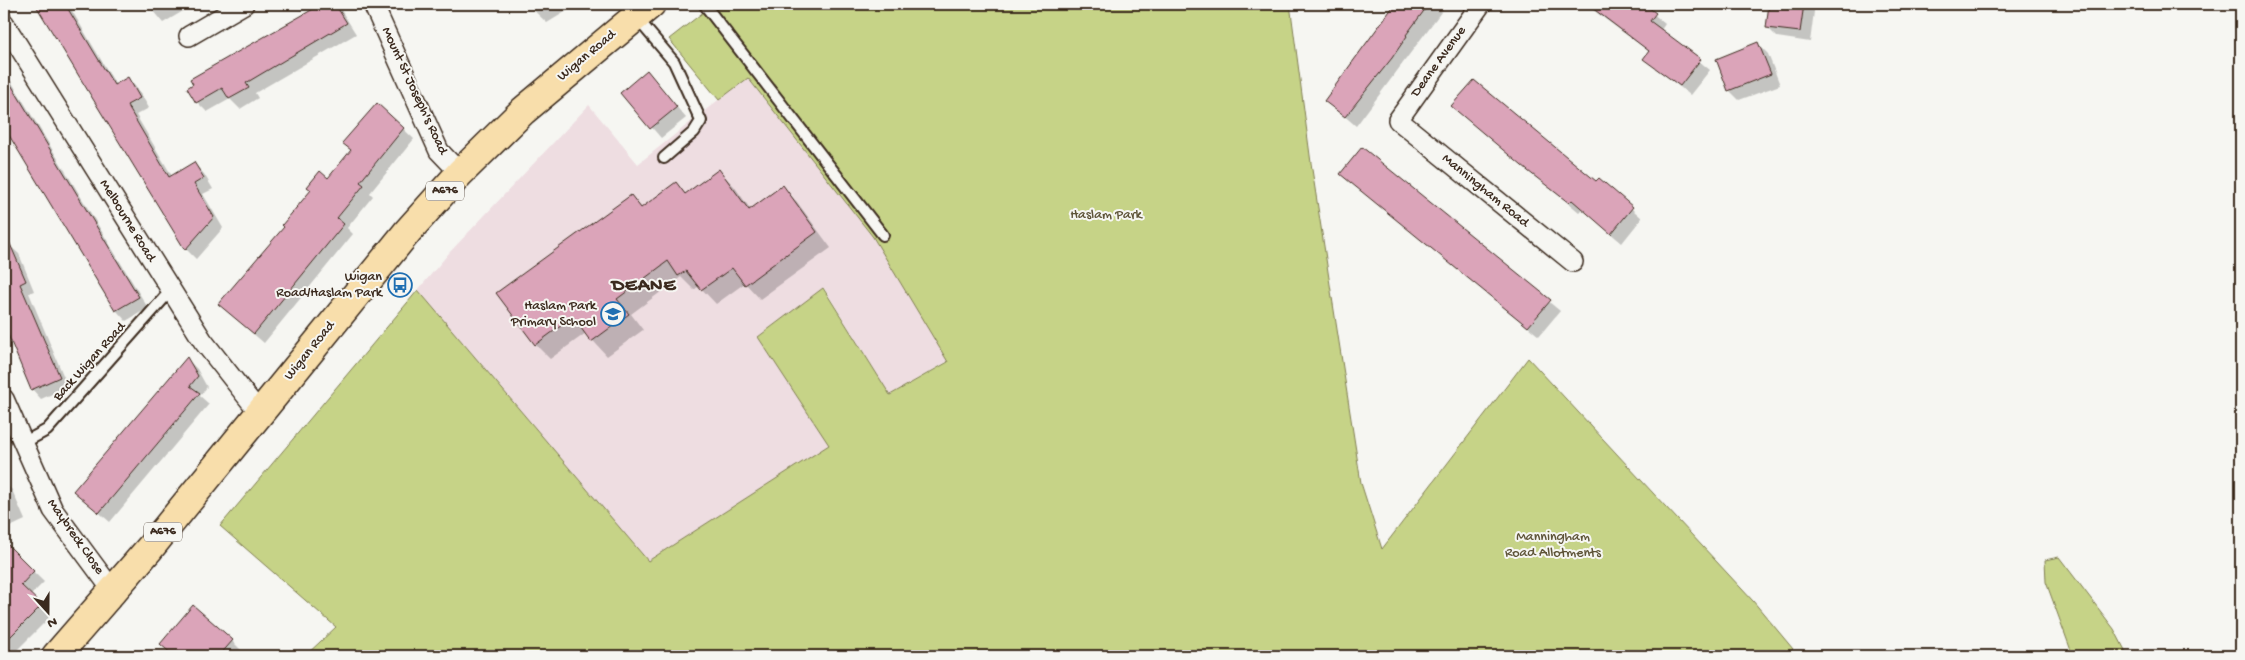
<svg xmlns="http://www.w3.org/2000/svg" width="2245" height="660" viewBox="0 0 2245 660" font-family="'Gochi Hand',sans-serif">
	<style>
		.built { fill: #eedde1 }
		.green { fill: #c6d387; stroke: #807e52 }
		.shadow { fill: #0003 }
		.building { fill: #dba4b9; stroke: #3b2a1e }
		.lines { fill: none; stroke-linecap: round; stroke-linejoin: round }
		.lane-casing { stroke: #3b2a1e; stroke-width: 14 }
		.street-casing { stroke: #3b2a1e; stroke-width: 22 }
		.primary-casing { stroke: #3b2a1e; stroke-width: 31 }
		.lane { stroke: #f6f6f2; stroke-width: 10 }
		.street { stroke: #f6f6f2; stroke-width: 19 }
		.primary { stroke: #f8deab; stroke-width: 28 }
		.labels { text-anchor: middle; dominant-baseline: central; stroke-width: 4; stroke-linejoin: round; paint-order: stroke }
		.shield { fill: #f6f6f2; stroke: #73675e; stroke-width: 1 }
		.shield-label { font-size: 12px; font-weight: bold; fill: #3b2a1e }
		.street-label { font-size: 14px; fill: #3b2a1e; stroke: #f6f6f2 }
		.park-label { font-size: 14px; fill: #5e5438; stroke: #f6f6f2 }
		.poi-label { font-size: 14px; fill: #3b2a1e; stroke: #f6f6f2; text-anchor: end }
		.district-label { font-size: 19px; font-weight: bold; letter-spacing: 1px; fill: #3b2a1e; stroke: #f6f6f2 }
	</style>
	<rect width="100%" height="100%" fill="#f6f6f2"/>
	<filter id="ink" filterUnits="userSpaceOnUse"><feTurbulence type="fractalNoise" baseFrequency=".02" numOctaves="2"/><feDisplacementMap in="SourceGraphic" scale="10" xChannelSelector="R" yChannelSelector="G"/><feConvolveMatrix kernelMatrix="1 2 1 2 8 2 1 2 1" color-interpolation-filters="sRGB"/></filter>
	<g filter="url(#ink)">
		<polygon class="built" points="747,77 873,237 948,361 890,395 824,288 758,337 830,445 648,561 418,290 449,253 589,105 638,164"/>
		<g class="green">
			<polygon points="714,4 1290,4 1311,163 1361,483 1382,549 1528,358 1753,601 1793,649 1786,656 305,656 336,627 220,526 418,290 648,561 829,445 758,337 823,288 890,395 948,362 873,237 748,78 719,100 669,39"/>
			<polygon points="2059,557 2114,629 2128,656 2073,656 2046,582 2045,560"/>
		</g>
		<g class="shadow">
			<polygon points="37,4 68,4 116,85 128,79 138,89 149,108 136,115 172,176 194,163 204,174 213,189 203,194 223,228 196,259 186,249 153,192 146,185"/>
			<polygon points="147,4 195,4 163,23"/>
			<polygon points="324,4 336,4 341,10 356,34 255,93 258,98 240,109 230,99 207,112 197,102 191,80"/>
			<polygon points="527,4 567,4 570,9 547,23"/>
			<polygon points="1397,4 1447,4 1356,126 1326,100"/>
			<polygon points="1585,4 1642,4 1665,24 1661,30 1710,70 1690,95 1645,59 1650,52"/>
			<polygon points="1770,4 1815,4 1810,42 1777,37 1767,27"/>
			<polygon points="1758,44 1768,54 1780,85 1739,100 1729,90"/>
			<polygon points="647,72 686,118 661,138 622,93"/>
			<polygon points="4,73 11,81 148,308 126,321 116,310 4,126"/>
			<polygon points="377,104 414,139 370,193 373,196 347,228 353,234 264,343 219,304 353,151"/>
			<polygon points="1453,106 1596,183 1599,180 1642,218 1622,243 1582,209 1579,212"/>
			<polygon points="1363,149 1560,311 1539,336 1352,183"/>
			<polygon points="719,171 734,186 751,210 782,187 797,202 831,248 760,299 745,283 716,304 699,286 694,290 681,277 631,314 643,330 607,356 586,333 550,359 536,345 498,293 631,197 642,208 676,184 687,195"/>
			<polygon points="4,244 5,246 9,245 19,254 34,291 29,293 68,387 41,399 32,389 4,322"/>
			<polygon points="187,359 197,369 207,387 200,396 209,404 110,522 74,491"/>
			<polygon points="7,485 12,490 25,520 10,527 4,519 4,486"/>
			<polygon points="9,548 44,582 30,596 51,616 11,656 4,656 4,553"/>
			<polygon points="232,641 242,651 237,656 186,656 176,648"/>
		</g>
		<g class="building">
			<polygon points="35,4 65,4 114,85 128,77 140,98 127,105 169,177 194,162 204,178 194,184 214,217 185,250"/>
			<polygon points="322,4 335,4 347,23 246,83 249,88 229,99 222,88 196,103 187,88 193,84 190,79"/>
			<polygon points="1395,4 1429,4 1406,35 1407,36 1392,58 1345,117 1324,101"/>
			<polygon points="1587,4 1644,4 1656,13 1650,21 1701,59 1680,86 1643,59 1649,51"/>
			<polygon points="1769,4 1804,4 1800,32 1766,28"/>
			<polygon points="1758,42 1771,74 1728,91 1716,59"/>
			<polygon points="647,70 677,107 650,129 620,93"/>
			<polygon points="4,73 139,297 115,311 4,127"/>
			<polygon points="1474,80 1596,181 1599,178 1633,207 1611,234 1572,200 1569,203 1528,171 1451,106"/>
			<polygon points="377,103 404,128 360,182 364,185 337,218 344,224 254,334 218,304 284,227 282,225 311,190 307,187 320,171 328,178 351,150 342,143"/>
			<polygon points="1362,147 1551,300 1528,327 1340,174"/>
			<polygon points="719,169 749,210 783,185 817,232 745,285 732,268 701,290 686,271 678,276 668,261 617,299 629,314 591,342 573,317 535,345 496,293 631,195 641,208 676,182 685,194"/>
			<polygon points="4,230 26,281 20,284 60,377 31,390 4,325"/>
			<polygon points="187,357 198,376 190,386 200,393 99,513 73,491"/>
			<polygon points="4,541 34,571 21,585 42,605 4,643"/>
			<polygon points="193,605 233,640 219,656 174,656 160,644"/>
		</g>
		<g class="lines">
			<g class="lane-casing">
				<g id="lane">
					<polyline points="704,4 883,235"/>
					<polyline points="636,17 674,62 701,121 694,132 664,158"/>
					<polyline points="23,443 47,430 171,290"/>
				</g>
			</g>
			<g class="street-casing">
				<g id="street">
					<polyline points="373,4 439,151 460,173"/>
					<polyline points="1481,4 1398,120 1573,262"/>
					<polyline points="4,23 203,341 259,412"/>
					<polyline points="189,36 244,4"/>
					<polyline points="4,399 53,510 113,591"/>
				</g>
			</g>
			<g class="primary-casing">
				<polyline id="primary" points="56,656 150,548 408,231 460,173 523,111 651,4"/>
			</g>
			<use href="#lane" class="lane"/>
			<use href="#street" class="street"/>
			<use href="#primary" class="primary"/>
		</g>
	</g>
	<defs>
		<g id="bus-ring" transform="scale(1.25)"><circle r="9.5" fill="#f6f6f2" stroke="#1f6fb2" stroke-width="1.5"/><path d="M-5-6H5V4H4V6H2V4H-2V6H-4V4H-5ZM-3.5-4V0h7V-4ZM-3.5 1.2v1.5H-2V1.2ZM2 1.2v1.5H3.5V1.2Z" fill="#1f6fb2"/></g>
		<g id="school-ring" transform="scale(1.25)"><circle r="9.5" fill="#f6f6f2" stroke="#1f6fb2" stroke-width="1.5"/><path d="M0-5L7-2L0 1L-7-2ZM-4 1L0 2.5L4 1V4Q0 6-4 4Z" fill="#1f6fb2"/></g>
	</defs>
	<g fill-rule="evenodd">
		<use href="#bus-ring" x="400" y="285"/>
		<use href="#school-ring" x="613" y="314"/>
	</g>
	<g class="labels">
		<g class="shield">
			<rect x="426" y="181.5" width="38" height="19" rx="4"/>
			<rect x="144" y="522.5" width="38" height="19" rx="4"/>
		</g>
		<g class="shield-label">
			<text x="445" y="191">A676</text>
			<text x="163" y="532">A676</text>
		</g>
		<g class="street-label">
			<text transform="translate(587 56) rotate(-40)">Wigan Road</text>
			<text transform="translate(1439 62) rotate(-54)">Deane Avenue</text>
			<text transform="translate(414 91) rotate(65)">Mount St Joseph's Road</text>
			<text transform="translate(1485 191) rotate(39)">Manningham Road</text>
			<text transform="translate(127 221) rotate(58)">Melbourne Road</text>
			<text transform="translate(310 351) rotate(-51)">Wigan Road</text>
			<text transform="translate(90 362) rotate(-48)">Back Wigan Road</text>
			<text transform="translate(75 537) rotate(55)">Maybreck Close</text>
		</g>
		<g class="park-label">
			<text x="1106" y="215">Haslam Park</text>
			<text x="1553" y="537">Manningham<tspan x="1553" dy="16">Road Allotments</tspan></text>
		</g>
		<g class="poi-label">
			<text x="382" y="277">Wigan<tspan x="382" dy="16">Road/Haslam Park</tspan></text>
			<text x="596" y="306">Haslam Park<tspan x="596" dy="16">Primary School</tspan></text>
		</g>
		<g class="district-label">
			<text x="644" y="286">DEANE</text>
		</g>
	</g>
	<rect width="2245" height="660" fill="none" stroke="#f6f6f2" stroke-width="20"/>
	<rect x="10" y="10" width="2225" height="640" fill="none" stroke="#3b2a1e" stroke-width="2" filter="url(#ink)"/>
	<g transform="translate(48 612) rotate(159)" stroke="#f6f6f2" stroke-width="4" paint-order="stroke">
	<path d="M0-4L9 19L0 12L-9 19Z" fill="#3b2a1e"/>
	<text y="-8" font-size="14" font-weight="bold" text-anchor="middle" fill="#3b2a1e">N</text>
	</g>
</svg>
